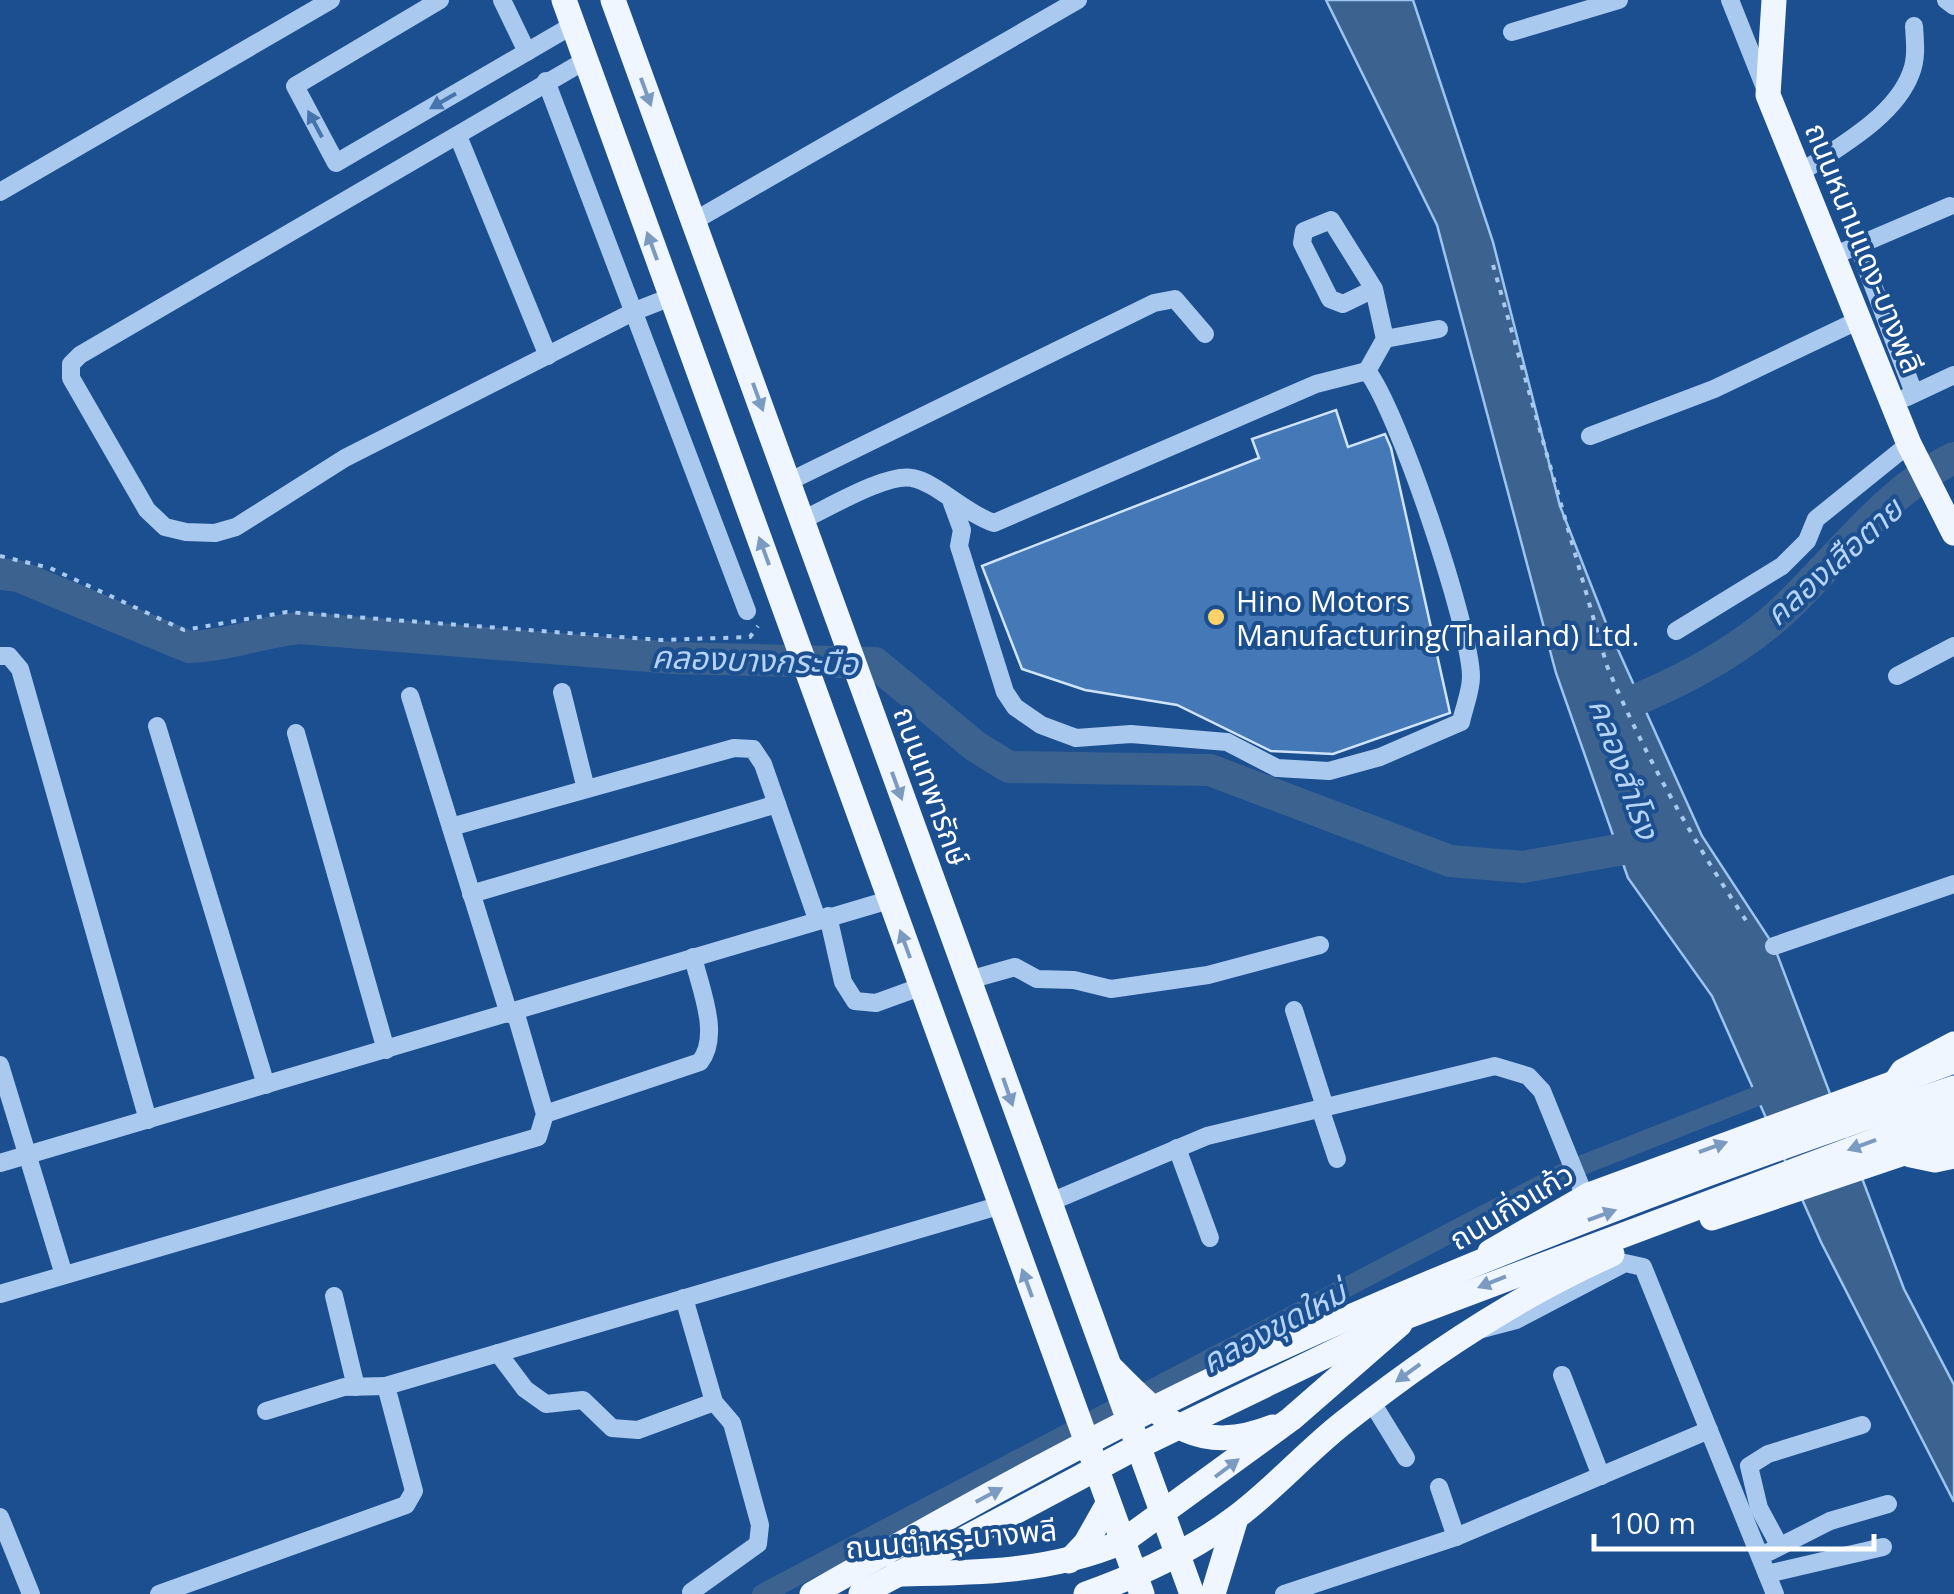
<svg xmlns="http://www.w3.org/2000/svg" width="1954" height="1594" viewBox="0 0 1954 1594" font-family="'Open Sans','Noto Sans Thai',sans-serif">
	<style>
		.water { fill: #3c6290; stroke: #9cc4f0; stroke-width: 2.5 }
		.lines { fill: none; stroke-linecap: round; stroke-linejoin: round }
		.canal { stroke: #3c6290; stroke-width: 20 }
		.river { stroke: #3c6290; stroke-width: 32 }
		.building { fill: #4478b7; stroke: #cfe3fa; stroke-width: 2.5 }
		.path { stroke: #a9c9ee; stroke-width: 4; stroke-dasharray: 5 8; stroke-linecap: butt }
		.minor { stroke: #a9c9ee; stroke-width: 18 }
		.major { stroke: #f0f6ff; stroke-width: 25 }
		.major-bridge { stroke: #f0f6ff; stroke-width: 25 }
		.oneway { fill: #7b9ac1 }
		.oneway2 { fill: #4674ac }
		.poi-dot { fill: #ffd166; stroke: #1b4f8f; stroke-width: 4 }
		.labels { text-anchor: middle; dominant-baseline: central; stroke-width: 8; stroke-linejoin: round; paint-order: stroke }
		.street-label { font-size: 30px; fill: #fff; stroke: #1b4f8f }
		.poi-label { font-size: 30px; fill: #fff; stroke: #1b4f8f; text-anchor: start }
		.water-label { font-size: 32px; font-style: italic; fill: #b5d3f5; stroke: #1b4f8f }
	</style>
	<rect width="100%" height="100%" fill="#1b4f8f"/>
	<polygon class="water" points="1326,0 1413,0 1493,242 1560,506 1606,623 1702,836 1774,946 1904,1289 1954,1385 1954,1502 1821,1242 1712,996 1628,878 1556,673 1437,225"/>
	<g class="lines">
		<polyline class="canal" points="762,1594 1570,1170 1780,1087"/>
		<g class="river">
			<path d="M0 574 18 576 189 647C227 646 261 632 299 628L674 658 875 663 975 746 1009 767 1210 770 1450 861 1523 867 1651 844"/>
			<path d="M1602 714C1668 688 1736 656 1788 606 1840 556 1887 490 1954 458"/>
		</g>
	</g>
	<polygon class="building" points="1336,410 1348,447 1385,434 1391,448 1450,713 1333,754 1271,751 1177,705 1085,690 1022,669 982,566 1259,458 1252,439"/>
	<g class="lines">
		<g class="path">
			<path d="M1493 265 1607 666C1645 757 1694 842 1749 925"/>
			<polyline points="0,556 50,568 184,630 287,612 661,640 750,637 758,626"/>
		</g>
		<g class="minor">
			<polyline points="440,0 295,86 336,163 573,25"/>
			<polyline points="502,0 527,52"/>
			<polyline points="1730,0 1765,88"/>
			<polyline points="1946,0 1954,6"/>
			<polyline points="1512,32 1619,0"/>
			<polyline points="586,60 80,355 71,364 71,378 147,510 165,527 186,532 215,533 236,527 345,458 635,311 671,297"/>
			<polyline points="546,81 747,611"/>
			<polyline points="458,136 548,356"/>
			<path d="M1800 173C1837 148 1895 117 1911 73 1917 58 1915 42 1914 26"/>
			<polyline points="0,192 331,0"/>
			<polyline points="694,221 1078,0"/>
			<polyline points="1858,246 1914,393"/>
			<polyline points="1833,256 1950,206"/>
			<polyline points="1385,339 1439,329"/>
			<polyline points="1367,371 1385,339 1374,289 1331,220 1304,231 1302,243 1330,299 1343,304 1374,289"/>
			<polyline points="1907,397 1954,375"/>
			<polyline points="1590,436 1714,389 1859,320"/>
			<polyline points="788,482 1154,303 1175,299 1205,334"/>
			<path d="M802 520C827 509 886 473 912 478 936 482 966 514 994 523L1316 384 1367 371C1397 408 1471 628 1471 677 1471 691 1464 708 1461 722L1380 757 1329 771 1277 768 1227 742 1131 734 1076 738 1041 725 1015 707 1005 692 959 546 962 530 952 503"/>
			<polyline points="1676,631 1782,566 1807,541 1816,519 1909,444"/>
			<polyline points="0,656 9,656 20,669 148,1120"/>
			<polyline points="1897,676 1954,646"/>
			<polyline points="562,692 586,789"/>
			<polyline points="410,696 509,1014"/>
			<polyline points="157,726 266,1085"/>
			<polyline points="296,733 386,1050"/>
			<polyline points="451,827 734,748 753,749 763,764 817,919"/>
			<polyline points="471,894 777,804"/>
			<polyline points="828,916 843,982 855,1001 876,1003 920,987"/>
			<polyline points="1774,946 1954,884"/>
			<polyline points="969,980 1015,967 1037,979 1074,980 1111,989 1208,975 1320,945"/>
			<polyline points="1294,1010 1325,1107"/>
			<polyline points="0,1065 64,1275"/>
			<polyline points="1320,1108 1337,1159"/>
			<path d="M545 1114 700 1062C721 1035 700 988 693 957"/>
			<polyline points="1177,1148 1210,1238"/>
			<polyline points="0,1163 889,900"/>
			<polyline points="1048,1203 1207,1136 1495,1066 1528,1076 1542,1091 1585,1197"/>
			<polyline points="0,1294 538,1137 545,1114 515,1011"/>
			<polyline points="334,1296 356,1387"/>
			<polyline points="684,1298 714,1402 732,1423 760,1525 758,1544 691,1592"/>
			<polyline points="1482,1329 1516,1320 1625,1263 1643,1267 1775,1594"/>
			<polyline points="498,1353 525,1389 546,1404 583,1400 612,1428 638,1430 714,1402"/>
			<polyline points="1562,1375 1601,1476"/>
			<polyline points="1371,1401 1406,1458"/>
			<polyline points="266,1411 344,1387 386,1386"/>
			<polyline points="1439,1487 1456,1537"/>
			<polyline points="0,1517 31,1594"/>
			<polyline points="1779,1545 1759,1508 1749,1466 1768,1454 1862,1425"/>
			<polyline points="1769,1552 1830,1521 1888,1504"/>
			<polyline points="1767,1574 1883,1547"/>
			<polyline points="159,1594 406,1505 414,1491 386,1386 998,1206"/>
			<polyline points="1284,1594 1456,1537 1709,1430"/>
		</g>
		<g class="major">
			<polyline points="564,0 1142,1594"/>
			<polyline points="613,0 1192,1594"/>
			<polyline points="1774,0 1768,95 1909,444 1954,533"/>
			<polyline points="1895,1083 1903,1071 1954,1044"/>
			<polyline points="1906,1139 1911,1155 1935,1160 1954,1156"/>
			<polyline points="1490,1252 1589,1195"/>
			<path d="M1110 1367C1162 1418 1194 1458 1273 1427"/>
			<polyline points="1069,1561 1086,1543 1108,1504"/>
			<path d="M896 1574C974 1573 1048 1573 1122 1542L1291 1419 1400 1324"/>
			<path d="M1086 1594C1139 1575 1190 1552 1235 1518 1273 1490 1305 1453 1343 1423 1427 1356 1514 1298 1612 1254"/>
			<polyline points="1213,1594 1236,1518"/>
		</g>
		<g class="major-bridge">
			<polyline points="1589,1195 1954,1061"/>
			<polyline points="1712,1218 1954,1136"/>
			<path d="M812 1594C953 1514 1094 1435 1241 1366 1472 1259 1712 1168 1954 1088"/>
			<polyline points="861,1594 1135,1448 1408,1316 1954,1111"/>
		</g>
	</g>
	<defs><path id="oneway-solid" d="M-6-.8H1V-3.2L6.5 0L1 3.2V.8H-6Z" transform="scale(2.5)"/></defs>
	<g class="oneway">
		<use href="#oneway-solid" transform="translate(646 92) rotate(70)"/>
		<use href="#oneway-solid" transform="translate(652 246) rotate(-110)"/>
		<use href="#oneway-solid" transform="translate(758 397) rotate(70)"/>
		<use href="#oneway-solid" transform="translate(764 551) rotate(-110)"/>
		<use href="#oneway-solid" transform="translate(897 786) rotate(70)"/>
		<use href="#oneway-solid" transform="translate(905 944) rotate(-110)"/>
		<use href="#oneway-solid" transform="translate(1008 1092) rotate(71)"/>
		<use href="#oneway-solid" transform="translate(1862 1145) rotate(160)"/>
		<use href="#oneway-solid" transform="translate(1713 1147) rotate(-20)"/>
		<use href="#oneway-solid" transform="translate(1602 1215) rotate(-20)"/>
		<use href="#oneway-solid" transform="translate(1492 1282) rotate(158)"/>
		<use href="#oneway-solid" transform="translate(1027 1283) rotate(-110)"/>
		<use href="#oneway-solid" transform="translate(1408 1373) rotate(144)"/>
		<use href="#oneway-solid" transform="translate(1227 1468) rotate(-37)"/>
		<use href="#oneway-solid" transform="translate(989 1495) rotate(-28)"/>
	</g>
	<g class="oneway2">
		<use href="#oneway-solid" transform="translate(443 101) rotate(150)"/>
		<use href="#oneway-solid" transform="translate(315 124) rotate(-118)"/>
	</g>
	<circle class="poi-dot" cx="1216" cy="617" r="10"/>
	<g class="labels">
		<g class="street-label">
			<text transform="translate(1865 248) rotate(68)">ถนนหนามแดง-บางพลี</text>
			<text transform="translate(932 786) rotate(70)">ถนนเทพารักษ์</text>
			<text transform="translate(1511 1206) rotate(-31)">ถนนกิ่งแก้ว</text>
			<text transform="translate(951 1538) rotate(-5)">ถนนตำหรุ-บางพลี</text>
		</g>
		<g class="poi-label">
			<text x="1236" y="600">Hino Motors<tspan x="1236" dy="34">Manufacturing(Thailand) Ltd.</tspan></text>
		</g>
		<g class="water-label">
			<text transform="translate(1833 561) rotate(-42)">คลองเสือตาย</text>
			<text transform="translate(755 659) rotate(2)">คลองบางกระบือ</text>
			<text transform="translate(1625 768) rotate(70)">คลองสำโรง</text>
			<text transform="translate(1273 1326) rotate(-28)">คลองขุดใหม่</text>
		</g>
	</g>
	<path d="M1594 1534v15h280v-15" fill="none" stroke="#ffffff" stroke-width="5"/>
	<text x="1609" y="1534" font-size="30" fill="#ffffff" stroke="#1b4f8f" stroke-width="8" paint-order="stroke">100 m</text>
</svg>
